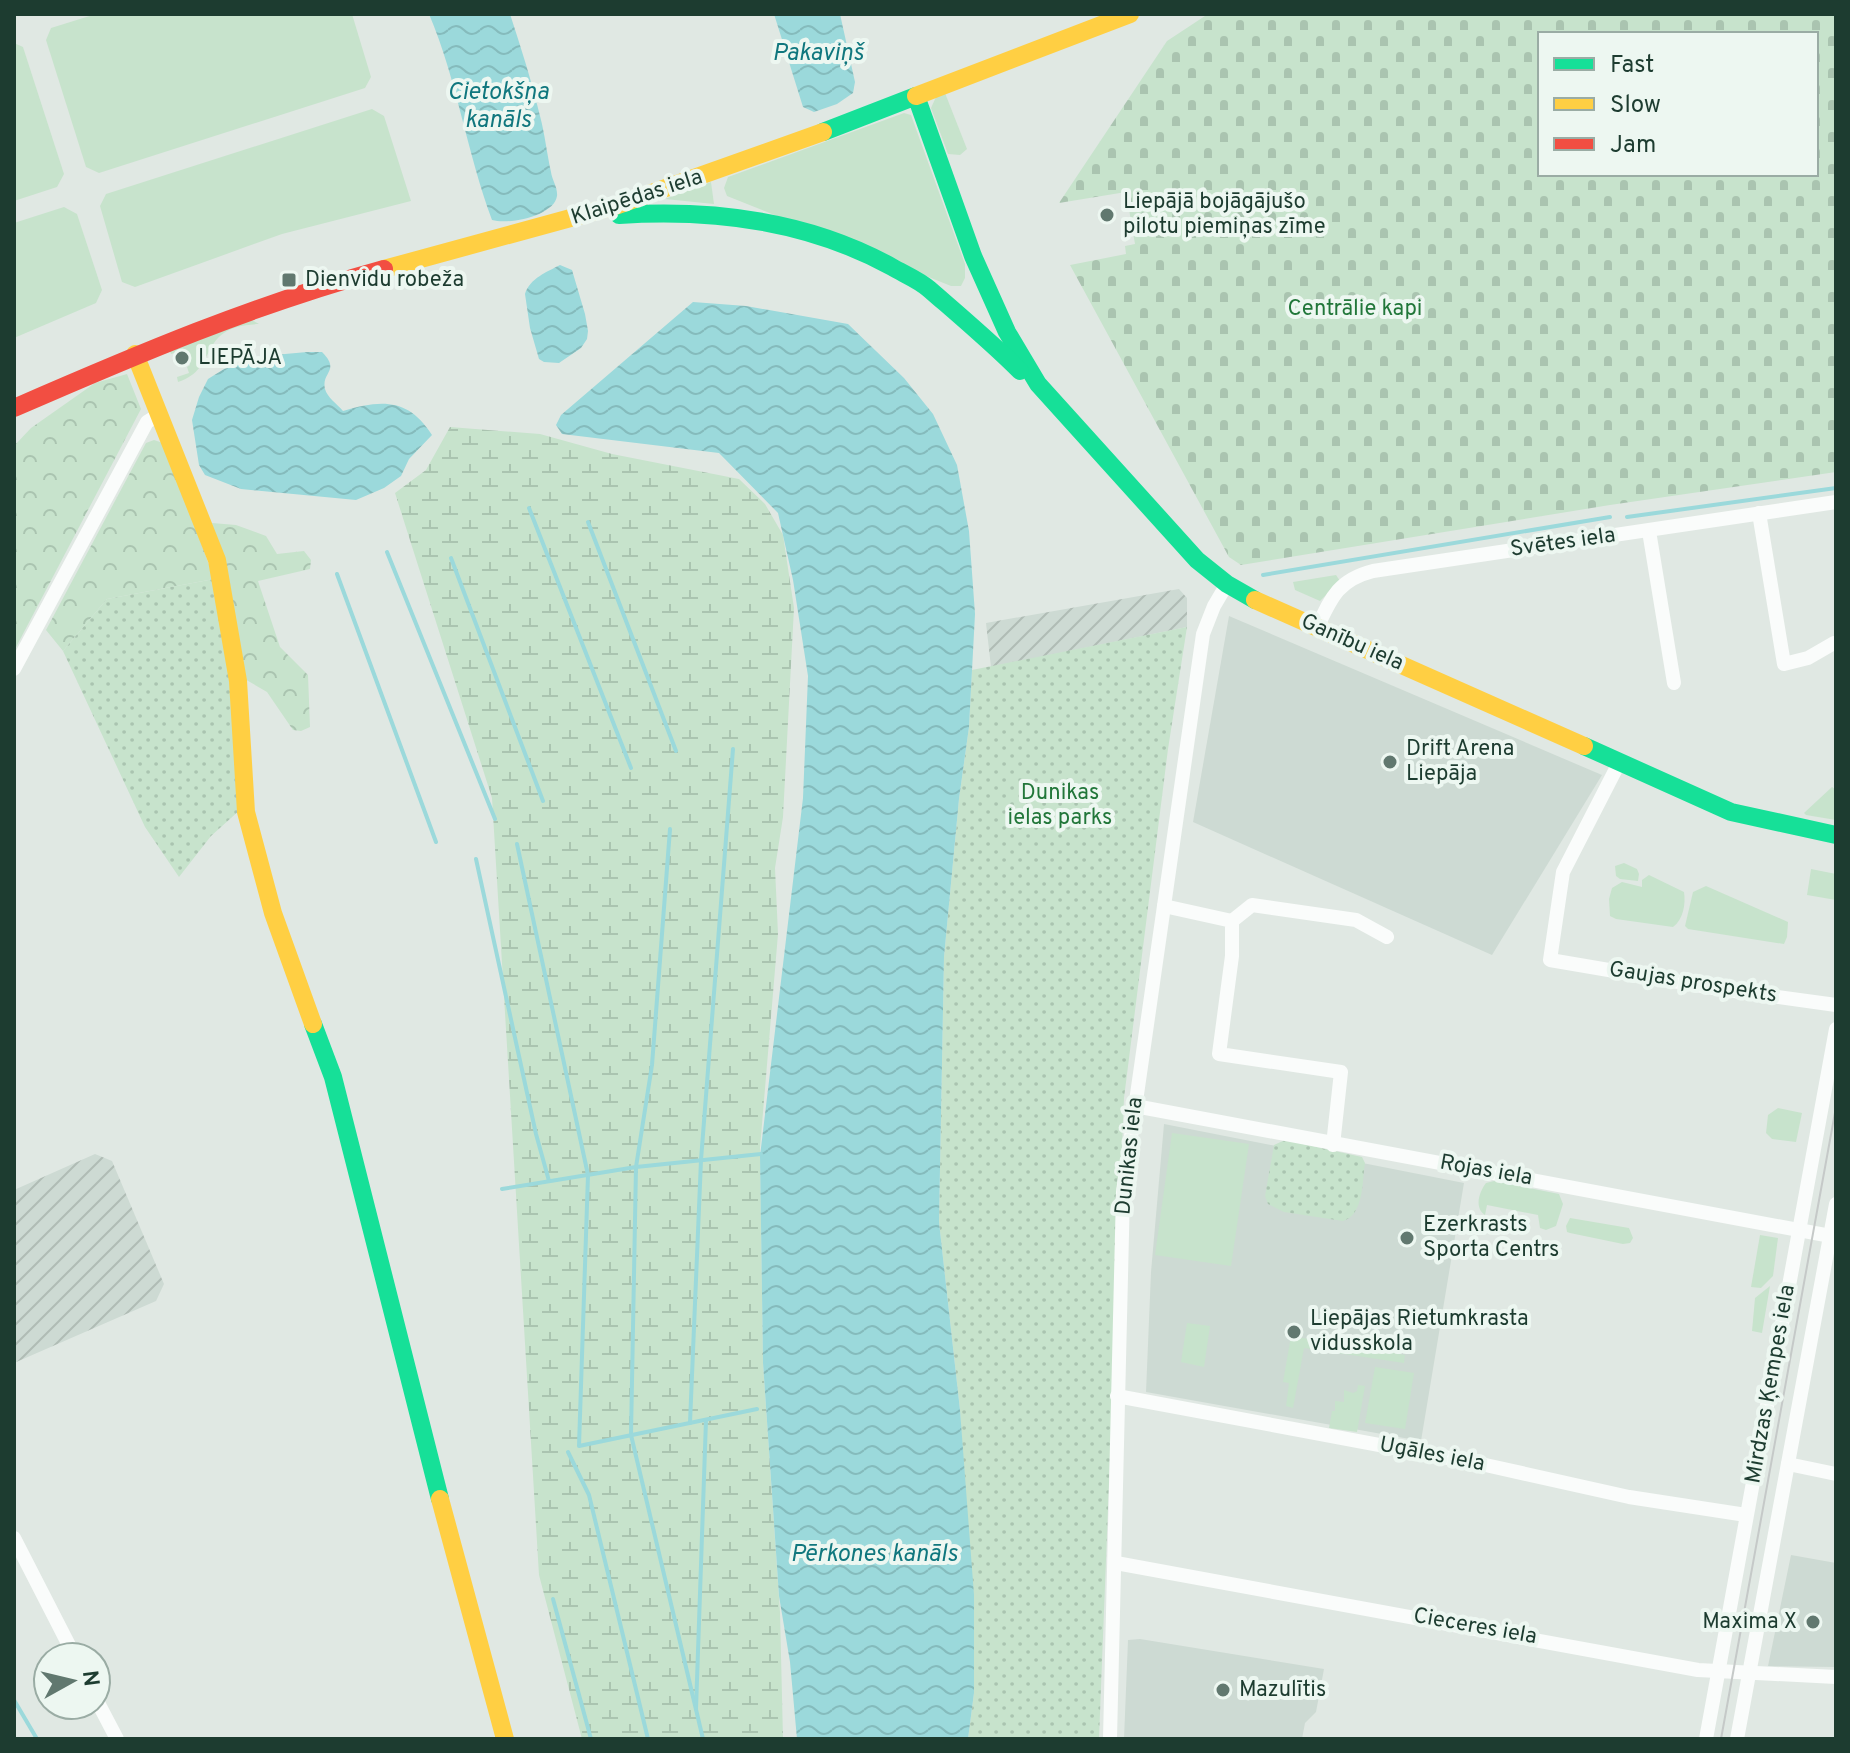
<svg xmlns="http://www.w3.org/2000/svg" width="1850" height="1753" viewBox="0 0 1850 1753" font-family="Overpass,sans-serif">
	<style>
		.built { fill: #cddad3 }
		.industrial { fill: url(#industrial-furrows) }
		.grass { fill: #c7e3cc }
		.forest { fill: url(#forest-crowns) }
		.wetland { fill: url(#wetland-marsh) }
		.cemetery { fill: url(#cemetery-stones); fill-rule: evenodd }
		.park { fill: url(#park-dots) }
		.water { fill: url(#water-waves) }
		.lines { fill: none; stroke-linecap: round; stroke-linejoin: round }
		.stream { stroke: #9bd9db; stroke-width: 4 }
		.street { stroke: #fafcfb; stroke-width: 14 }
		.fast { stroke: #16e098; stroke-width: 18 }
		.slow { stroke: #ffcf43; stroke-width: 18 }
		.jam { stroke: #f24e42; stroke-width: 18 }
		.tram { stroke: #c5c9c8; stroke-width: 2 }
		.poi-dot { fill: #61786f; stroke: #edf7f1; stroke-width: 3 }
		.labels { text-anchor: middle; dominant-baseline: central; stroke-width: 8; stroke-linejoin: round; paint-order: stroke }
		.street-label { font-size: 22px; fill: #1d3c30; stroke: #edf7f1 }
		.poi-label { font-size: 22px; fill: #1d3c30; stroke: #edf7f1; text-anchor: start }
		.park-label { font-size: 22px; fill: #22773a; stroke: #edf7f1 }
		.water-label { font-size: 24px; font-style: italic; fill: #10777e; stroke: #edf7f1 }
	</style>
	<defs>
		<pattern id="industrial-furrows" width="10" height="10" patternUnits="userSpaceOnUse" patternTransform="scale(2)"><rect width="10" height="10" fill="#cddad3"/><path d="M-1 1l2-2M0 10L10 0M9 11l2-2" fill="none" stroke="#b0bcb5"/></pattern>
		<pattern id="forest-crowns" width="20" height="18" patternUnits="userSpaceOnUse" patternTransform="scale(2)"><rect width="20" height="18" fill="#c7e3cc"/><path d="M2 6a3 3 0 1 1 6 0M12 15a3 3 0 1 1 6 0" fill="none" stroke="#aac4b0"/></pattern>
		<pattern id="wetland-marsh" width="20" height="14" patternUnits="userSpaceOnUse" patternTransform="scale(2)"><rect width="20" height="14" fill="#c7e3cc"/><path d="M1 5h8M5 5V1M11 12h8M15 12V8" fill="none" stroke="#aac4b0"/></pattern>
		<pattern id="cemetery-stones" width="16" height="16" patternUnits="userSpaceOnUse" patternTransform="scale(2)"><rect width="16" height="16" fill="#c7e3cc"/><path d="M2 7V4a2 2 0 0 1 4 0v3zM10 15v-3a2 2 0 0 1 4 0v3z" fill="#aac4b0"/></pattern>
		<pattern id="park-dots" width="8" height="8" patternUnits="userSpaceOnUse" patternTransform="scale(2)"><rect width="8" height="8" fill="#c7e3cc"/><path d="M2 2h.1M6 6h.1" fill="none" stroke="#aac4b0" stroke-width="1.8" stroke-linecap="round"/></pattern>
		<pattern id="water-waves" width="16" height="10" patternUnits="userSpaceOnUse" patternTransform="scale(2)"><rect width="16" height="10" fill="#9bd9db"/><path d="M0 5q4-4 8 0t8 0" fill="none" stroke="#85bbbc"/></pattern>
	</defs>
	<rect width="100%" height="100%" fill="#e0e8e3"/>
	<g class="built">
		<polygon points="1229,616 1602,775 1492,955 1193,822"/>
		<polygon points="1164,1124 1464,1183 1421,1441 1146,1392 1151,1272"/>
		<polygon points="1791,1555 1836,1563 1836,1667 1768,1666"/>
		<polygon points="1140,1639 1324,1669 1316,1712 1305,1723 1302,1739 1124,1739 1128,1640"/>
	</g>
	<g class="industrial">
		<polygon points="1179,589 1187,598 1187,627 991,667 986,623"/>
		<polygon points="95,1154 112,1161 164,1284 156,1301 14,1363 14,1190"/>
	</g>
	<g class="grass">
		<polygon points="96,14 352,14 371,77 365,88 99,173 86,167 46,40 51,28"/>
		<polygon points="14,43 23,47 64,174 57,187 14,201"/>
		<polygon points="945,93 967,149 960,155 948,154 931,108 936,97"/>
		<polygon points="372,109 384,116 411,201 282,234 135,287 122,282 100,206 106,194"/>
		<polygon points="904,113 911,115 965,264 965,278 961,286 951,286 727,196 724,188 728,177"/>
		<polygon points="711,182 714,204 665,199"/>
		<polygon points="64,207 77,214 102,290 96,303 14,338 14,223"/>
		<path d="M250 319 259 324C195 326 221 368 178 382L177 377 189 373 187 367 190 365 185 350 171 354 169 349Z"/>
		<polygon points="1336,575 1340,581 1320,601 1295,590 1293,582"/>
		<polygon points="1832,787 1836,790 1836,820 1806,815 1804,813"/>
		<polygon points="1624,863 1637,869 1639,874 1638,881 1620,879 1616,876 1615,866"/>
		<polygon points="1811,869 1836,874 1836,900 1807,895"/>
		<path d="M1649 875 1684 892C1686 904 1683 920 1673 927L1616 919 1610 916 1609 899 1612 888 1622 882 1642 887V880Z"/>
		<polygon points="1706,886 1788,922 1787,937 1784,944 1688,929 1685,926 1693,892"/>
		<polygon points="1778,1108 1802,1113 1796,1142 1772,1139 1766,1133 1768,1115"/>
		<polygon points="1172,1133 1249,1144 1231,1266 1155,1255"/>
		<path d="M1494 1181 1559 1194 1563 1204 1556 1226 1546 1230 1540 1228 1538 1215 1487 1205 1485 1215C1474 1208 1479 1192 1486 1183Z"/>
		<polygon points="1570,1218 1629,1228 1633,1238 1630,1243 1623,1244 1570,1233 1567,1232 1566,1226"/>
		<polygon points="1760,1235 1778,1238 1773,1276 1761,1288 1751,1287"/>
		<polygon points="1770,1286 1762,1333 1752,1331 1755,1298"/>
		<polygon points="1187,1323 1210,1326 1204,1367 1181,1362"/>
		<polygon points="1291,1336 1405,1355 1404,1363 1304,1348 1293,1408 1286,1406 1289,1383 1283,1382"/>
		<polygon points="1375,1367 1414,1373 1405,1429 1365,1423"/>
		<polygon points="1358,1385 1365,1386 1357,1432 1329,1428 1332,1411 1335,1411 1335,1401 1344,1402 1344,1390 1353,1393 1357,1391"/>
	</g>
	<g class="forest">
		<polygon points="127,374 141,409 14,651 14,446 31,428 95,383"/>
		<polygon points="154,440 166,444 214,579 107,599 63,651 46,630 146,443"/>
		<polygon points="212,523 236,525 266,536 277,554 304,551 311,560 310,569 258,581 280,647 308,675 310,727 301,731 293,730 267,692 243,678"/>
	</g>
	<polygon class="wetland" points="450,427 540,434 612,454 739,479 765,504 783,535 794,608 783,817 775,868 778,934 760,1148 763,1363 780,1612 783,1739 582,1739 539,1575 492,798 395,493 426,470"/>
	<path class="cemetery" d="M1208 14H1836V472L1610 505 1241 565 1229 557 1070 265 1126 254 1125 246 1135 244 1126 192 1059 203 1167 41ZM1540 34H1816V174H1540Z"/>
	<g class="park">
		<polygon points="214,579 231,683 241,809 211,836 179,877 145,827 63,651 107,599"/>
		<polygon points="1187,627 1168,749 1124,1098 1099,1739 968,1739 974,1693 960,1410 939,1222 944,957 959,799 969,727 972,670"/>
		<path d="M1285 1140 1362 1157 1365 1163C1362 1181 1364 1215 1343 1221L1284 1212 1268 1204 1265 1196 1274 1145Z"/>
	</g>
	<g class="water">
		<path d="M429 14H510C521 48 532 82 540 116 545 135 547 154 551 172 552 180 558 188 557 196 554 216 509 225 492 220 467 153 457 80 429 14Z"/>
		<polygon points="774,14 840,14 855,82 853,93 837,104 814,112 803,107"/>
		<path d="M560 265 572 270 585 314 588 331 587 339 581 348 559 363 544 362 539 359 530 328 525 294C530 278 547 272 560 265Z"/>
		<polygon points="693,302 746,306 848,324 904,378 933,414 957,465 969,531 975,614 969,727 959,799 944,957 939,1222 960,1410 974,1595 974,1693 968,1739 797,1739 790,1662 779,1596 763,1363 760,1156 803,798 808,676 793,580 778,513 719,453 562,434 556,425 561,415"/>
		<path d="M307 352H322C341 371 321 372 325 389 327 397 337 404 343 411 380 400 408 397 432 435L409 459 401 476 384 488 356 500 241 489 205 475 199 465 192 420 199 397 208 379 224 369 274 355Z"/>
	</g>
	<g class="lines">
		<g class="stream">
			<polyline points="529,508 631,768"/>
			<polyline points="1627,517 1836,488"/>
			<polyline points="588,522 676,751"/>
			<polyline points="387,552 495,819"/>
			<polyline points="451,558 543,801"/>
			<polyline points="337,574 436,842"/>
			<polyline points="1263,575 1610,517"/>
			<polyline points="670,829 652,1065 636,1167 631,1435 703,1739"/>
			<polyline points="517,844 588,1175 579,1446 757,1409"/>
			<polyline points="476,859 536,1134 549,1181"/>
			<polyline points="502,1189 636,1167 761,1154"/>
			<polyline points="690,1423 701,1160 733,749"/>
			<polyline points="568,1452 589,1495 648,1739"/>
			<polyline points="553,1599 591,1739"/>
			<polyline points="14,1700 37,1739"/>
			<polyline points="696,1709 706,1420"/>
		</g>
		<g class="street">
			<polyline points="1759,513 1784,664 1808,658 1834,643"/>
			<polyline points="1649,531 1674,683"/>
			<path d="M1317 628C1331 598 1338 580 1373 571L1836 502"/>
			<polyline points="14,669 147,422 160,414"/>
			<polyline points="1619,763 1563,872 1550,960 1720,989 1836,1005"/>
			<polyline points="1164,906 1232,921 1232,956 1219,1054 1341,1072 1333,1145"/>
			<polyline points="1232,921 1252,905 1356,920 1387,937"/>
			<polyline points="1135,1106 1836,1237"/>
			<polyline points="1117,1396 1481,1464 1629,1497 1746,1515"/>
			<polyline points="1788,1464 1836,1474"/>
			<polyline points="14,1538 75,1657"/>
			<polyline points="1116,1563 1698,1670 1836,1677"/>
			<polyline points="96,1699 117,1739"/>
			<polyline points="1110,1739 1123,1192 1203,634 1214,606 1227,584"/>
			<polyline points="1706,1739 1836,1029"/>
			<polyline points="1737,1739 1836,1204"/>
		</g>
		<g class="fast">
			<polyline points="823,132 916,96 973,256 1007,332 1038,384 1197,560 1227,584 1255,600"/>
			<path d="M619 215C712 209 809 221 892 267 904 274 919 280 929 289 960 316 991 342 1020 371"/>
			<polyline points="1584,746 1731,812 1836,835"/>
			<polyline points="313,1024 333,1077 440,1499"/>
		</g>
		<g class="slow">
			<polyline points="916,96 1130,14"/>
			<polyline points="384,269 618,205 823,132"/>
			<polyline points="135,354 217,560 238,681 246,812 273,913 313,1024"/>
			<polyline points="1255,600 1584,746"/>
			<polyline points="440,1499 505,1739"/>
		</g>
		<path class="jam" d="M14 408C138 354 253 305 384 269"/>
		<polyline class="tram" points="1721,1739 1836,1107"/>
	</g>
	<g class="poi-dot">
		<circle cx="1107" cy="215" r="8"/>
		<rect x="281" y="272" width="16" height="16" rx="4"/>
		<circle cx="182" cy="358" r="8"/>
		<circle cx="1390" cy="762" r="8"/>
		<circle cx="1407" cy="1238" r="8"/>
		<circle cx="1294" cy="1332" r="8"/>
		<circle cx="1813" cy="1622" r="8"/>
		<circle cx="1223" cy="1690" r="8"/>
	</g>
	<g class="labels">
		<g class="street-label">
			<text transform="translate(637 198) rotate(-18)">Klaipēdas iela</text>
			<text transform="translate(1563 543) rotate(-8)">Svētes iela</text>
			<text transform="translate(1352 643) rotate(24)">Ganību iela</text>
			<text transform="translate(1693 983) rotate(9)">Gaujas prospekts</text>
			<text transform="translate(1130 1156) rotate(-84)">Dunikas iela</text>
			<text transform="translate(1486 1171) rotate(10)">Rojas iela</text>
			<text transform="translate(1771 1384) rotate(-80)">Mirdzas Ķempes iela</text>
			<text transform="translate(1432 1455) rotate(11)">Ugāles iela</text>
			<text transform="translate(1475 1627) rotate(10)">Cieceres iela</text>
		</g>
		<g class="poi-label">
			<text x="1123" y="202">Liepājā bojāgājušo<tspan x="1123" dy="25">pilotu piemiņas zīme</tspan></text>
			<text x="305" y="280">Dienvidu robeža</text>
			<text x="198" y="358">LIEPĀJA</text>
			<text x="1406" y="749">Drift Arena<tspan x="1406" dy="25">Liepāja</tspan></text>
			<text x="1423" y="1225">Ezerkrasts<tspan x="1423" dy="25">Sporta Centrs</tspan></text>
			<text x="1310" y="1319">Liepājas Rietumkrasta<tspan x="1310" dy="25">vidusskola</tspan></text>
			<text x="1797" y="1622" text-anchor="end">Maxima X</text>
			<text x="1239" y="1690">Mazulītis</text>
		</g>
		<g class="park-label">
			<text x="1355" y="309">Centrālie kapi</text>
			<text x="1060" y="793">Dunikas<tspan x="1060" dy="25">ielas parks</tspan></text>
		</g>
		<g class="water-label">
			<text x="818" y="54">Pakaviņš</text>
			<text x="498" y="93">Cietokšņa<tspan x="498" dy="28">kanāls</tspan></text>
			<text x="874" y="1555">Pērkones kanāls</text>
		</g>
	</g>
	<rect width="1850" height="1753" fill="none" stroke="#1d3c30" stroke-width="32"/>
	<rect x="1538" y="32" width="280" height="144" fill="#edf7f1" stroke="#9aaca4" stroke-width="2"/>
	<rect x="1554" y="58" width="40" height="12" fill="#16e098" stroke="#9aaca4" stroke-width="2"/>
	<text x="1610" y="72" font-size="24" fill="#1d3c30">Fast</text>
	<rect x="1554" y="98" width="40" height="12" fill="#ffcf43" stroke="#9aaca4" stroke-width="2"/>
	<text x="1610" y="112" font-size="24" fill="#1d3c30">Slow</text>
	<rect x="1554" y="138" width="40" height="12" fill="#f24e42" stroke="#9aaca4" stroke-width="2"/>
	<text x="1610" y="152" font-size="24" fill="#1d3c30">Jam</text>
	<g transform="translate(72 1681) rotate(82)"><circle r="38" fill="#edf7f1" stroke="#9aaca4" stroke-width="2"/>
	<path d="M0-6L14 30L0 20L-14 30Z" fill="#61786f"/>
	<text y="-12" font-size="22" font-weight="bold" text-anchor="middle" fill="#1d3c30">N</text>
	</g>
</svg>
